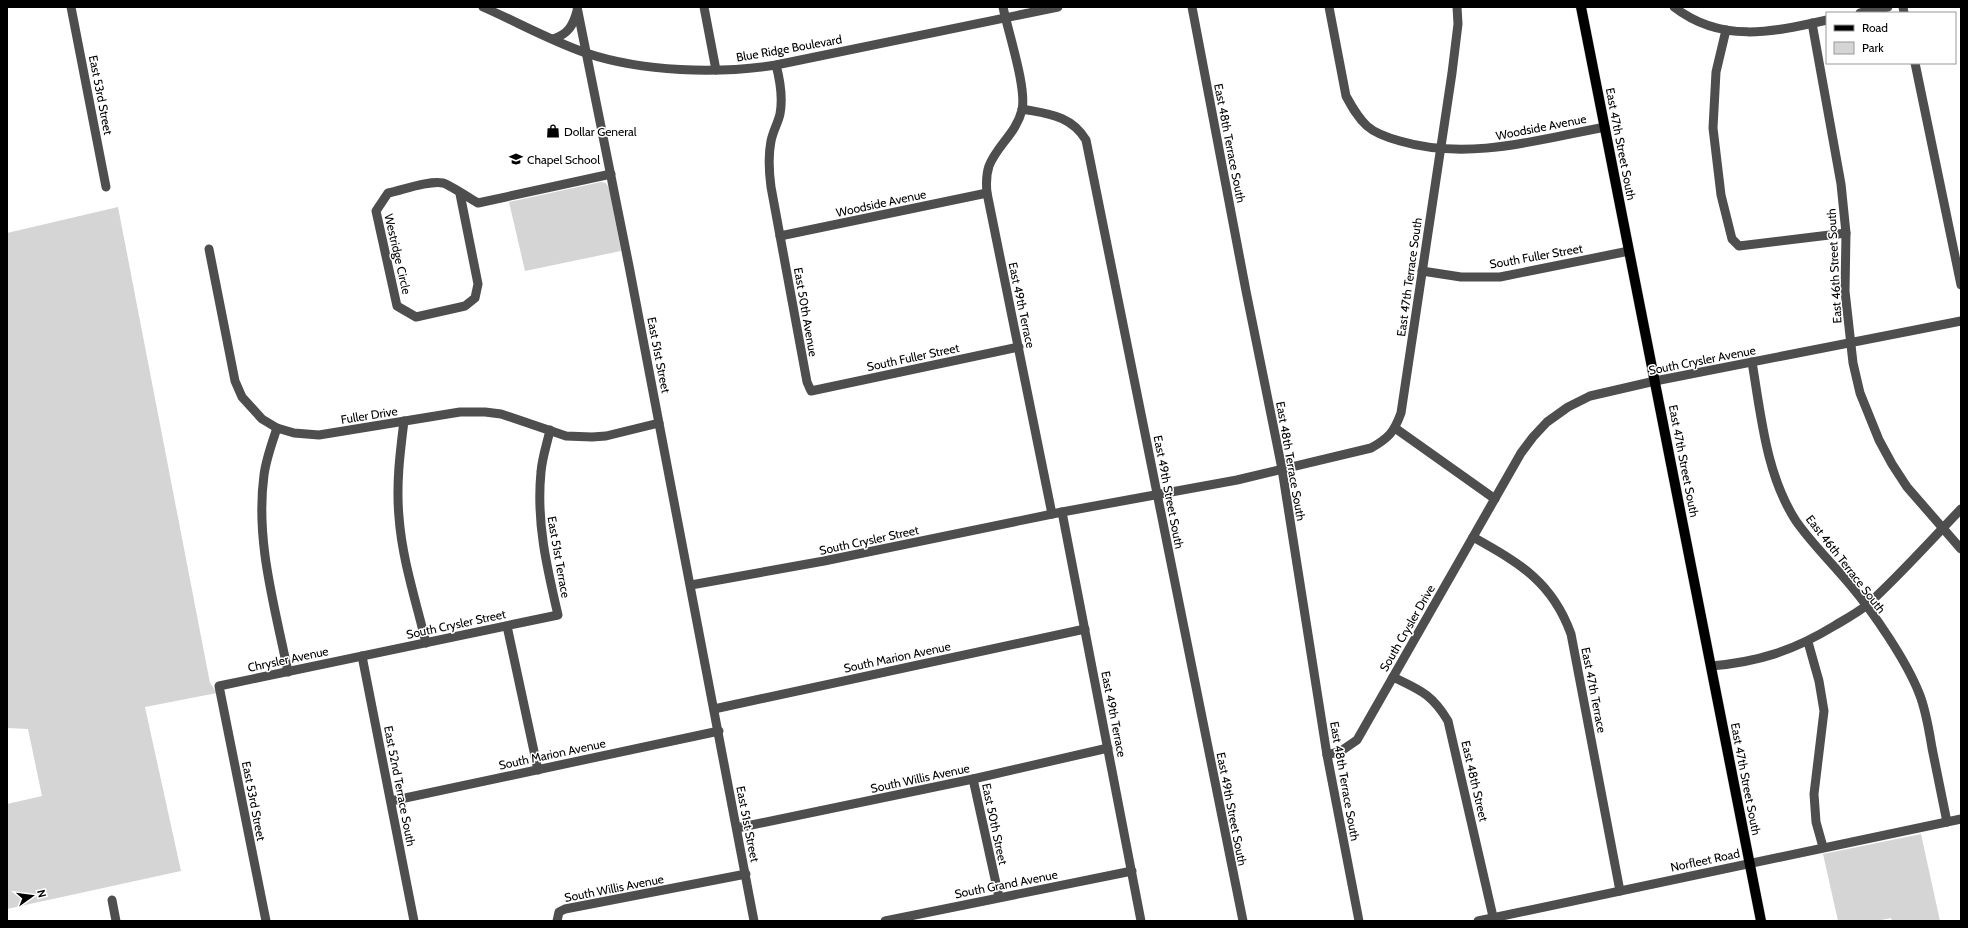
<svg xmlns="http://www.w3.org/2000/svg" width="1968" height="928" viewBox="0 0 1968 928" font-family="Cabin,sans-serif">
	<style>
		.green { fill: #d5d5d5 }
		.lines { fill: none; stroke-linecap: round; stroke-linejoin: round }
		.major-casing { stroke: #dbdbdb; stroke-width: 11 }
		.minor { stroke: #4e4e4e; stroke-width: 9 }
		.major { stroke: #000; stroke-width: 10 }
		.labels { text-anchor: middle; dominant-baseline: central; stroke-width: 3; stroke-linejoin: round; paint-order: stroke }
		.street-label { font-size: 12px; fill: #000; stroke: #fff }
		.poi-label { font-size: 12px; fill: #000; stroke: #fff; text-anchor: start }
	</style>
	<rect width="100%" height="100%" fill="#fff"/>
	<g class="green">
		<polygon points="601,182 606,183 609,188 621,251 525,271 509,202"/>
		<polygon points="118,207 210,683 217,693 145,707 181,871 7,909 7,804 42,796 28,729 7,728 7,233"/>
		<polygon points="1921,834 1940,921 1892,921 1891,918 1876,921 1838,921 1823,854"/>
	</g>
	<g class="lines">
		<g class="major-casing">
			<polyline id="major" points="1581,7 1761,921"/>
		</g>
		<g class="minor">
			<polyline points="71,7 106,187"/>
			<path d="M483 7C517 22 551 41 586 53 643 72 717 74 776 65L1058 7"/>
			<polyline points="577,7 629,266 754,921"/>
			<polyline points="704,7 716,70"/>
			<path d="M1003 7C1008 32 1027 88 1022 110 1016 134 997 145 989 166 986 175 986 183 987 193L1052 514"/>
			<polyline points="1192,7 1246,291 1282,469 1327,755 1359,921"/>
			<path d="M1329 7 1346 96C1352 107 1358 118 1367 126 1376 134 1389 138 1400 141 1468 161 1537 140 1605 127"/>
			<path d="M1674 7C1722 44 1773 32 1827 20"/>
			<polyline points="1903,7 1904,13"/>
			<polyline points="1860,13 1888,7"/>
			<polyline points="1812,23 1841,184 1846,233 1845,291 1853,363 1860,393 1879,440 1892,464 1907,487 1961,549"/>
			<polyline points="1726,30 1716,72 1713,128 1721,195 1732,239 1739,246 1846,233"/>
			<path d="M553 39C568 34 573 26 577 11"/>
			<polyline points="1915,63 1961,285"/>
			<path d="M776 65C780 80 783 98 780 114 778 123 773 131 771 141 768 156 769 172 771 187L807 382 811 391 1019 347"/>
			<path d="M1022 109C1048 114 1071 115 1086 140L1243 921"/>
			<path d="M460 194 478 284 475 298 465 306 416 317 397 306 376 211 388 193C403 190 429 180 443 183 448 184 471 199 478 203L611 174"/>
			<polyline points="780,236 987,193"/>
			<polyline points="209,249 235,381 242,397 262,419 277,428 294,433 319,435 460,412 485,412 501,414 566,436 592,437 606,436 659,423"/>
			<polyline points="1422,271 1461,277 1500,277 1629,251"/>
			<path d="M1752 362C1761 415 1766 475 1796 521 1812 544 1833 564 1851 586 1873 612 1906 660 1919 693 1926 710 1929 730 1932 748 1937 773 1942 798 1947 822"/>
			<path d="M404 421C400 453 396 484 399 517 402 559 416 601 426 643"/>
			<path d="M277 428C272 443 266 459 264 475 255 541 275 607 288 672"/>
			<polyline points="1395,428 1495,499"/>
			<polyline points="1062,512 1141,921"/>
			<path d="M1473 537C1519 563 1552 581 1571 634L1620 891"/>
			<path d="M691 585 824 561 1062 512 1237 480 1371 448C1389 438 1394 432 1401 413L1452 73 1458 24 1457 7"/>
			<polyline points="507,626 538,770"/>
			<polyline points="1808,642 1819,681 1824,711 1814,794 1816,822 1823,847"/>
			<polyline points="362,656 414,921"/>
			<path d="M1711 666C1758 662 1793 651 1834 626 1844 620 1857 613 1867 605 1900 575 1930 541 1961 509"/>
			<path d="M1393 677C1420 690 1432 694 1448 721L1494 921"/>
			<polyline points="714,709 1085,629"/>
			<polyline points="1327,755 1341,751 1357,740 1521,453 1533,437 1547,422 1568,407 1590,396 1655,381 1961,321"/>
			<polyline points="973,779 999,897"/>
			<polyline points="391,801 719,731"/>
			<polyline points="737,828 973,779 1108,748"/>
			<polyline points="112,900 116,921"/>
			<path d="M266 921 219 686 558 615C547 568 536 522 541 472 542 458 547 444 550 430"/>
			<polyline points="557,921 559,912 565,909 746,874"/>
			<polyline points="885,921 1132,871"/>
			<polyline points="1478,921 1961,819"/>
		</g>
		<use href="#major" class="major"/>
	</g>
	<defs>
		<g id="shop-bare" transform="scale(1.08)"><path d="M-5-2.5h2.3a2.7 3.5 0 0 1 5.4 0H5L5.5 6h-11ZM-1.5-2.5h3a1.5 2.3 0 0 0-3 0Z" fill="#000" stroke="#fff" stroke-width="2.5" paint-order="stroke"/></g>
		<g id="school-bare" transform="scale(1.08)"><path d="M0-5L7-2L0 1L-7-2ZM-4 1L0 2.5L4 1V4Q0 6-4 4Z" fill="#000" stroke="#fff" stroke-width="2.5" paint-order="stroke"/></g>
	</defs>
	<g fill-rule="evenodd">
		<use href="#shop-bare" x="553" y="131"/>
		<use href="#school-bare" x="516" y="159"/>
	</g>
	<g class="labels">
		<g class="street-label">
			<text transform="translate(789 48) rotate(-10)">Blue Ridge Boulevard</text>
			<text transform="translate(101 95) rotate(79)">East 53rd Street</text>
			<text transform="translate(1541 127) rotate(-11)">Woodside Avenue</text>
			<text transform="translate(1230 143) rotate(79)">East 48th Terrace South</text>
			<text transform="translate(1621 144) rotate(79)">East 47th Street South</text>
			<text transform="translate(881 203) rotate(-12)">Woodside Avenue</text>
			<text transform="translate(398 254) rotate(77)">Westridge Circle</text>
			<text transform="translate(1536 256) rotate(-10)">South Fuller Street</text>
			<text transform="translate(1834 266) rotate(-93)">East 46th Street South</text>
			<text transform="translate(1409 277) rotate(-82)">East 47th Terrace South</text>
			<text transform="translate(1022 305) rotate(78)">East 49th Terrace</text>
			<text transform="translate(806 312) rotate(80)">East 50th Avenue</text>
			<text transform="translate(659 355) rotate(79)">East 51st Street</text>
			<text transform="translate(913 357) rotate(-12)">South Fuller Street</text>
			<text transform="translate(1702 360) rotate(-11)">South Crysler Avenue</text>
			<text transform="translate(369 415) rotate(-9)">Fuller Drive</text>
			<text transform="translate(1291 461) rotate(80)">East 48th Terrace South</text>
			<text transform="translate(1684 461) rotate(79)">East 47th Street South</text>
			<text transform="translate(1169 492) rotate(79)">East 49th Street South</text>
			<text transform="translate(869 540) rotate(-12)">South Crysler Street</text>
			<text transform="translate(559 557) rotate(80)">East 51st Terrace</text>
			<text transform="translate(1846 564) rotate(52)">East 46th Terrace South</text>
			<text transform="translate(456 624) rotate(-12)">South Crysler Street</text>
			<text transform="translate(1407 628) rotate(-60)">South Crysler Drive</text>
			<text transform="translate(897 657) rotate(-12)">South Marion Avenue</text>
			<text transform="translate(288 659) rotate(-12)">Chrysler Avenue</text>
			<text transform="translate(1594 690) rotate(79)">East 47th Terrace</text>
			<text transform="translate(1114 714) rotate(79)">East 49th Terrace</text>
			<text transform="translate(552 754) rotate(-12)">South Marion Avenue</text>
			<text transform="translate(920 778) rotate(-12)">South Willis Avenue</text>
			<text transform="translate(1746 779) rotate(79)">East 47th Street South</text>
			<text transform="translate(1345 781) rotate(80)">East 48th Terrace South</text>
			<text transform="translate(1475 781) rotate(77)">East 48th Street</text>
			<text transform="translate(400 786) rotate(79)">East 52nd Terrace South</text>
			<text transform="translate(254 801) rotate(79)">East 53rd Street</text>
			<text transform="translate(1232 809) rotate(79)">East 49th Street South</text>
			<text transform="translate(748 824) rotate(79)">East 51st Street</text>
			<text transform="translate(995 824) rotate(78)">East 50th Street</text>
			<text transform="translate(1705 860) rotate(-12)">Norfleet Road</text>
			<text transform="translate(1006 884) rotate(-11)">South Grand Avenue</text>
			<text transform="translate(614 888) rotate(-11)">South Willis Avenue</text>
		</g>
		<g class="poi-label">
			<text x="564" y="131">Dollar General</text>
			<text x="527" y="159">Chapel School</text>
		</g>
	</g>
	<rect width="1968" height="928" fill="none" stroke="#000000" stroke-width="16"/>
	<rect x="1826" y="12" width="130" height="52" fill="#ffffff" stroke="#999999"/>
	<rect x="1834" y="25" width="20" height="6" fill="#000000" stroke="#999999"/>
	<text x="1862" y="32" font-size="12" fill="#000000">Road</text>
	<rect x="1834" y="42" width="20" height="12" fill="#d5d5d5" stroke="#999999"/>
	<text x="1862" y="52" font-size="12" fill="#000000">Park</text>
	<g transform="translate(32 896) rotate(76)" stroke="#ffffff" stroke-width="3" paint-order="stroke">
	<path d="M0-3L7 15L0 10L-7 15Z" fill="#000000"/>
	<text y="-6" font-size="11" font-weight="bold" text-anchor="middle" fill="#000000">N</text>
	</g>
</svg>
